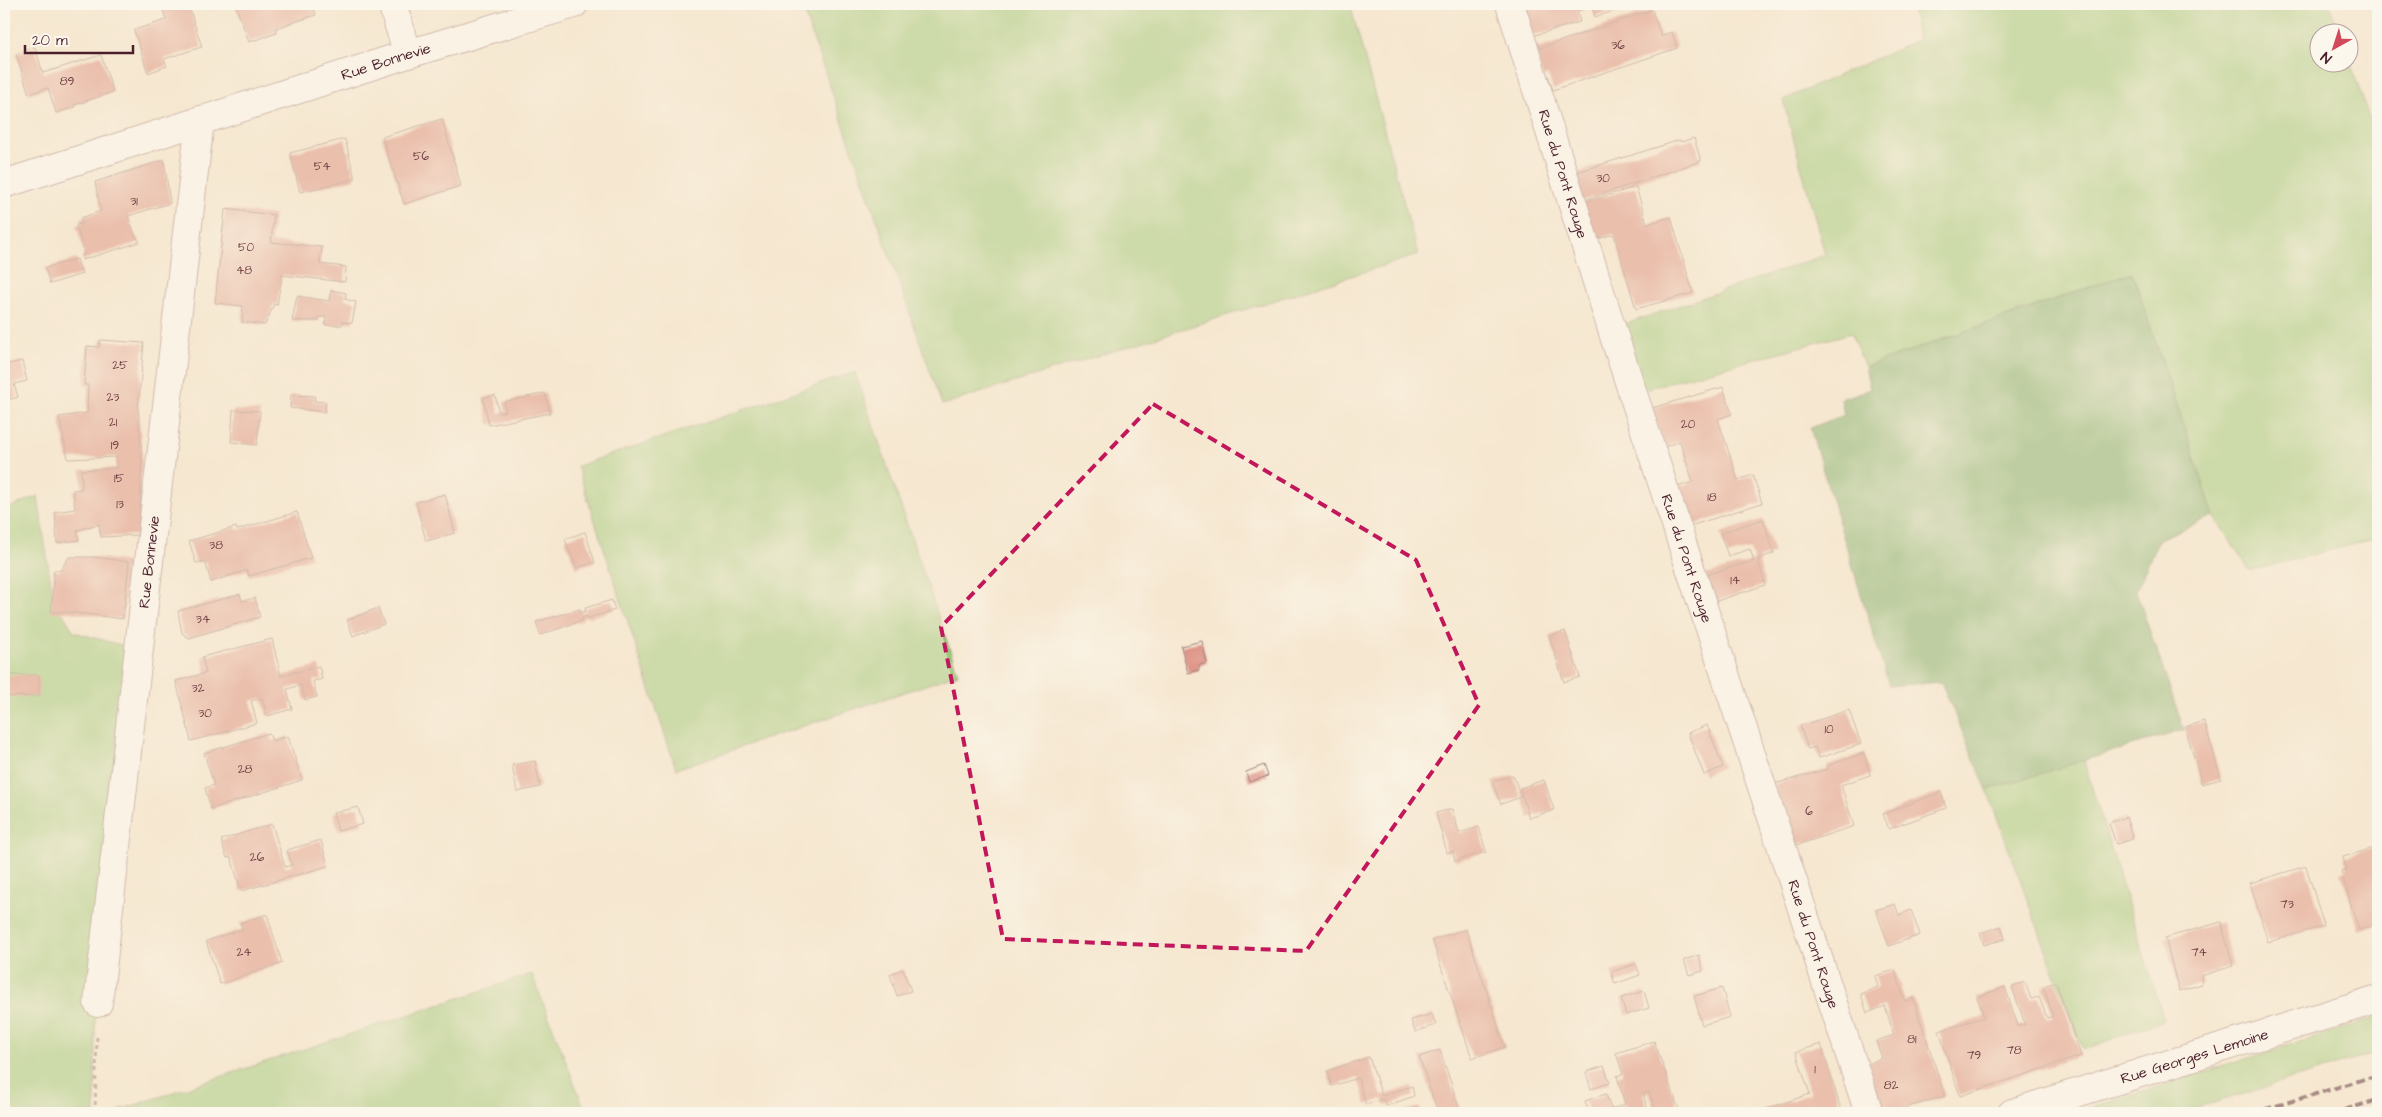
<svg xmlns="http://www.w3.org/2000/svg" width="2382" height="1117" viewBox="0 0 2382 1117" font-family="'Architects Daughter',sans-serif">
	<style>
		.green { fill: #9ccb7a; stroke: #737552 }
		.forest { fill: #7daf6a; stroke: #64674a }
		.building { fill: #dc8e81 }
		.lines { fill: none; stroke-linecap: round; stroke-linejoin: round }
		.street-casing { stroke: #a0837e; stroke-width: 30 }
		.path { stroke: #a0837e; stroke-width: 3; stroke-dasharray: 4 4; stroke-linecap: butt }
		.street { stroke: #fff; stroke-width: 28 }
		.rail { stroke: #4a1f2b; stroke-width: 4; stroke-dasharray: 8 4; stroke-linecap: butt }
		.marked { fill: none; stroke: #c2185b; stroke-width: 4; stroke-dasharray: 10 6; stroke-linejoin: round }
		.labels { text-anchor: middle; dominant-baseline: central; stroke-width: 5; stroke-linejoin: round; paint-order: stroke }
		.number-label { font-size: 12px; fill: #6e3b40 }
		.street-label { font-size: 15px; fill: #4a1f2b; stroke: #fbf7ec }
	</style>
	<rect width="100%" height="100%" fill="#fbf7ec"/>
	<filter id="ink" filterUnits="userSpaceOnUse"><feTurbulence type="fractalNoise" baseFrequency=".02" numOctaves="2"/><feDisplacementMap in="SourceGraphic" scale="10" xChannelSelector="R" yChannelSelector="G"/><feConvolveMatrix kernelMatrix="1 2 1 2 8 2 1 2 1" color-interpolation-filters="sRGB"/></filter>
	<filter id="wash" filterUnits="userSpaceOnUse"><feTurbulence type="fractalNoise" baseFrequency=".0096" numOctaves="4" result="noise"/><feDisplacementMap in="SourceGraphic" scale="20" xChannelSelector="R" yChannelSelector="G"/><feGaussianBlur stdDeviation="1.12" result="paint"/><feColorMatrix in="noise" values="0 0 0 0 0 0 0 0 0 0 0 0 0 0 0 0 0 1.4 0 .05"/><feComposite in="paint" operator="in"/></filter>
	<g filter="url(#wash)">
		<rect width="100%" height="100%" fill="#f6e7d0"/>
		<g class="green">
			<polygon points="801,4 1350,4 1418,255 942,405"/>
			<polygon points="1911,4 2329,4 2339,32 2320,32 2320,62 2350,62 2378,145 2378,538 2250,571 2214,516 2132,272 1865,367 1851,333 1633,392 1623,325 1825,255 1783,100 1918,40"/>
			<polygon points="855,372 958,674 676,769 577,466"/>
			<polygon points="38,496 53,598 74,632 139,650 95,912 95,1113 4,1113 4,510"/>
			<polygon points="2083,758 2164,1020 2083,1050 1987,790"/>
			<polygon points="532,974 586,1113 120,1113 120,1110"/>
			<polygon points="2378,1017 2378,1053 2181,1113 2075,1113"/>
		</g>
		<polygon class="forest" points="2132,272 2214,516 2159,539 2136,591 2184,730 1987,790 1941,682 1889,686 1810,428 1844,415 1841,399 1870,389 1865,367"/>
		<g id="blocks">
			<g class="building">
				<polygon points="184,4 188,4 202,47 164,59 167,66 148,73 134,30 166,20 163,10"/>
				<polygon points="235,4 312,4 316,15 276,28 277,33 249,42"/>
				<polygon points="1522,4 1631,4 1632,5 1595,17 1592,7 1577,11 1580,22 1532,36"/>
				<polygon points="1652,10 1661,36 1672,32 1677,48 1553,90 1548,75 1543,77 1534,50"/>
				<polygon points="35,47 43,73 101,55 113,92 74,105 75,107 56,113 48,88 29,94 16,54"/>
				<polygon points="442,119 461,186 404,204 382,137"/>
				<polygon points="1694,138 1701,161 1582,201 1574,173 1680,140 1681,142"/>
				<polygon points="345,139 355,179 300,192 290,153"/>
				<polygon points="164,160 170,203 128,216 135,235 140,242 82,260 84,251 76,225 82,224 81,218 101,211 95,182"/>
				<polygon points="1636,187 1647,224 1671,217 1693,293 1636,309 1614,234 1586,242 1575,205"/>
				<polygon points="225,209 274,215 271,242 322,247 320,264 346,267 345,282 282,275 277,305 274,304 265,325 242,322 243,306 215,303"/>
				<polygon points="77,259 82,274 50,284 45,268"/>
				<polygon points="331,290 346,293 345,299 356,302 352,323 342,322 342,325 325,325 326,317 319,317 319,321 292,321 297,296 329,301"/>
				<polygon points="100,340 144,343 138,408 142,456 139,535 101,537 99,524 77,530 79,540 57,543 55,512 75,509 73,490 82,489 81,470 116,468 116,457 68,459 59,417 87,413 88,385 84,385 87,346 99,347"/>
				<polygon points="22,361 27,381 14,384 18,397 4,401 4,365"/>
				<polygon points="1723,387 1732,414 1718,419 1738,480 1753,475 1762,503 1690,526 1677,487 1693,482 1680,441 1664,447 1652,408"/>
				<polygon points="545,393 550,413 489,425 483,398 495,395 499,413 506,411 504,402"/>
				<polygon points="291,395 315,396 314,401 326,402 325,412 290,408"/>
				<polygon points="233,410 260,411 257,445 231,442"/>
				<polygon points="445,494 455,533 426,541 416,502"/>
				<polygon points="297,512 311,558 249,576 247,570 211,582 205,561 196,563 189,541 236,527 237,530"/>
				<polygon points="1763,519 1774,553 1758,559 1765,585 1714,602 1705,575 1754,561 1750,549 1728,556 1720,533"/>
				<polygon points="585,532 595,562 576,568 565,539"/>
				<polygon points="69,557 95,557 129,562 123,619 70,612 51,612 54,570 60,571"/>
				<polygon points="240,594 242,601 255,598 260,617 189,638 182,633 178,611"/>
				<polygon points="612,600 615,610 588,618 586,616 582,618 583,620 540,635 536,622 580,609 581,613 586,611 585,608"/>
				<polygon points="378,608 384,624 353,636 347,620"/>
				<polygon points="1565,631 1580,677 1564,682 1549,636"/>
				<polygon points="272,639 281,676 319,666 322,679 313,681 317,697 305,700 301,685 287,689 292,709 267,716 262,698 251,701 257,723 191,741 176,681 206,673 202,657"/>
				<polygon points="1202,641 1207,663 1199,665 1199,670 1188,673 1181,646"/>
				<polygon points="4,675 39,675 39,696 4,697"/>
				<polygon points="1849,710 1861,744 1819,758 1815,747 1808,749 1800,726"/>
				<polygon points="2204,721 2221,779 2202,784 2185,727"/>
				<polygon points="1707,725 1723,767 1704,775 1688,733"/>
				<polygon points="269,733 272,741 288,736 302,780 211,809 205,788 214,785 204,753"/>
				<polygon points="1864,753 1870,775 1841,785 1854,826 1794,846 1774,784 1828,769 1827,766"/>
				<polygon points="535,761 540,787 517,792 512,765"/>
				<polygon points="1264,765 1268,776 1249,782 1246,772"/>
				<polygon points="1513,775 1521,797 1501,804 1492,782"/>
				<polygon points="1544,780 1554,810 1529,818 1520,788"/>
				<polygon points="1941,792 1946,808 1889,829 1883,814"/>
				<polygon points="358,807 363,824 338,831 333,813"/>
				<polygon points="1452,809 1459,833 1479,827 1486,852 1455,861 1453,851 1447,853 1436,813"/>
				<polygon points="2126,817 2133,839 2116,844 2109,823"/>
				<polygon points="272,824 285,867 292,865 287,850 321,840 328,866 241,891 231,857 227,858 221,840"/>
				<polygon points="2378,847 2378,924 2359,930 2341,872 2347,870 2343,857"/>
				<polygon points="2306,866 2324,926 2268,942 2250,883"/>
				<polygon points="1895,904 1899,915 1911,910 1920,935 1889,946 1876,910"/>
				<polygon points="267,914 282,963 220,984 206,941 243,929 240,923"/>
				<polygon points="2221,922 2233,966 2201,976 2202,984 2179,991 2165,938"/>
				<polygon points="2001,926 2005,939 1984,945 1980,933"/>
				<polygon points="1466,929 1505,1047 1472,1058 1432,940"/>
				<polygon points="1699,955 1703,971 1689,975 1684,960"/>
				<polygon points="1636,964 1640,975 1615,984 1611,972"/>
				<polygon points="903,969 911,991 897,996 890,974"/>
				<polygon points="1895,970 1905,1001 1913,998 1945,1096 1888,1113 1880,1108 1867,1064 1882,1058 1876,1041 1894,1035 1885,1006 1867,1013 1861,994 1878,987 1875,976"/>
				<polygon points="2025,982 2031,999 2039,997 2047,1018 2053,1016 2043,986 2056,982 2081,1056 1960,1096 1939,1031 1984,1017 1977,997 2005,987 2018,1026 2025,1024 2012,987"/>
				<polygon points="1722,988 1730,1017 1702,1025 1694,996"/>
				<polygon points="1644,991 1649,1008 1626,1015 1621,998"/>
				<polygon points="1432,1014 1436,1025 1415,1032 1411,1020"/>
				<polygon points="1654,1041 1680,1113 1656,1113 1649,1092 1643,1093 1649,1113 1589,1113 1585,1101 1606,1094 1611,1109 1625,1104 1617,1076 1623,1074 1616,1053"/>
				<polygon points="1821,1044 1842,1113 1761,1113 1760,1111 1810,1094 1796,1052"/>
				<polygon points="1440,1050 1461,1113 1438,1113 1419,1057"/>
				<polygon points="1369,1057 1382,1096 1412,1086 1414,1096 1386,1106 1383,1099 1366,1105 1358,1078 1332,1086 1327,1071"/>
				<polygon points="1604,1066 1610,1083 1591,1089 1586,1072"/>
				<polygon points="1419,1107 1421,1113 1399,1113"/>
				<polygon points="1718,1108 1719,1113 1704,1113"/>
			</g>
		</g>
	</g>
	<g filter="url(#ink)">
		<use href="#blocks" fill-opacity="0" stroke="#a0837e" stroke-width="1"/>
		<g class="lines">
			<g class="street-casing">
				<g id="street">
					<polyline points="392,4 408,54"/>
					<path id="s1" d="M1510 4 1614 336 1869 1113"/>
					<path id="s2" d="M4 184 408 54 574 4"/>
					<path id="s3" d="M98 1003 200 120"/>
					<path id="s4" d="M2012 1113 2378 999"/>
				</g>
			</g>
			<polyline class="path" points="95,1113 97,1034"/>
			<use href="#street" class="street"/>
			<g class="rail">
				<polyline points="2253,1113 2378,1075"/>
				<polyline points="2333,1113 2378,1100"/>
			</g>
		</g>
	</g>
	<path d="M0 0H2382V1117H0ZM1153 404 1416 560 1479 705 1306 951 1003 939 941 627Z" fill="#f6e7d0" fill-opacity=".55" fill-rule="evenodd"/>
	<path class="marked" d="M1153 404 1416 560 1479 705 1306 951 1003 939 941 627Z"/>
	<g class="labels">
		<g class="number-label">
			<text x="1618" y="45">36</text>
			<text x="67" y="81">89</text>
			<text x="421" y="156">56</text>
			<text x="322" y="166">54</text>
			<text x="1603" y="178">30</text>
			<text x="134" y="201">31</text>
			<text x="246" y="247">50</text>
			<text x="244" y="270">48</text>
			<text x="120" y="365">25</text>
			<text x="113" y="397">23</text>
			<text x="113" y="422">21</text>
			<text x="1688" y="424">20</text>
			<text x="115" y="445">19</text>
			<text x="119" y="478">15</text>
			<text x="1712" y="497">18</text>
			<text x="120" y="504">13</text>
			<text x="216" y="545">38</text>
			<text x="1735" y="580">14</text>
			<text x="203" y="619">34</text>
			<text x="198" y="688">32</text>
			<text x="205" y="713">30</text>
			<text x="1829" y="729">10</text>
			<text x="245" y="769">28</text>
			<text x="1809" y="811">6</text>
			<text x="257" y="857">26</text>
			<text x="2287" y="904">73</text>
			<text x="244" y="952">24</text>
			<text x="2199" y="952">74</text>
			<text x="1912" y="1039">81</text>
			<text x="2014" y="1050">78</text>
			<text x="1974" y="1055">79</text>
			<text x="1815" y="1069">1</text>
			<text x="1891" y="1085">82</text>
		</g>
		<g class="street-label">
			<text stroke="none"><textPath href="#s2" startOffset="401">Rue Bonnevie</textPath></text>
			<text stroke="none"><textPath href="#s1" startOffset="178">Rue du Pont Rouge</textPath></text>
			<text stroke="none"><textPath href="#s1" startOffset="582">Rue du Pont Rouge</textPath></text>
			<text stroke="none"><textPath href="#s3" startOffset="444">Rue Bonnevie</textPath></text>
			<text stroke="none"><textPath href="#s1" startOffset="988">Rue du Pont Rouge</textPath></text>
			<text stroke="none"><textPath href="#s4" startOffset="191">Rue Georges Lemoine</textPath></text>
		</g>
	</g>
	<rect width="2382" height="1117" fill="none" stroke="#fbf7ec" stroke-width="20"/>
	<g transform="translate(2334 48) rotate(219)"><circle r="24" fill="#fbf7ec" stroke="#b4a19f"/>
	<path d="M0-4L9 19L0 12L-9 19Z" fill="#d1495b"/>
	<text y="-8" font-size="14" font-weight="bold" text-anchor="middle" fill="#4a1f2b">N</text>
	</g>
	<path d="M25 45v8h108v-8" fill="none" stroke="#4a1f2b" stroke-width="2.5"/>
	<text x="32" y="45" font-size="15" fill="#4a1f2b" stroke="#fbf7ec" stroke-width="4" paint-order="stroke">20 m</text>
</svg>
